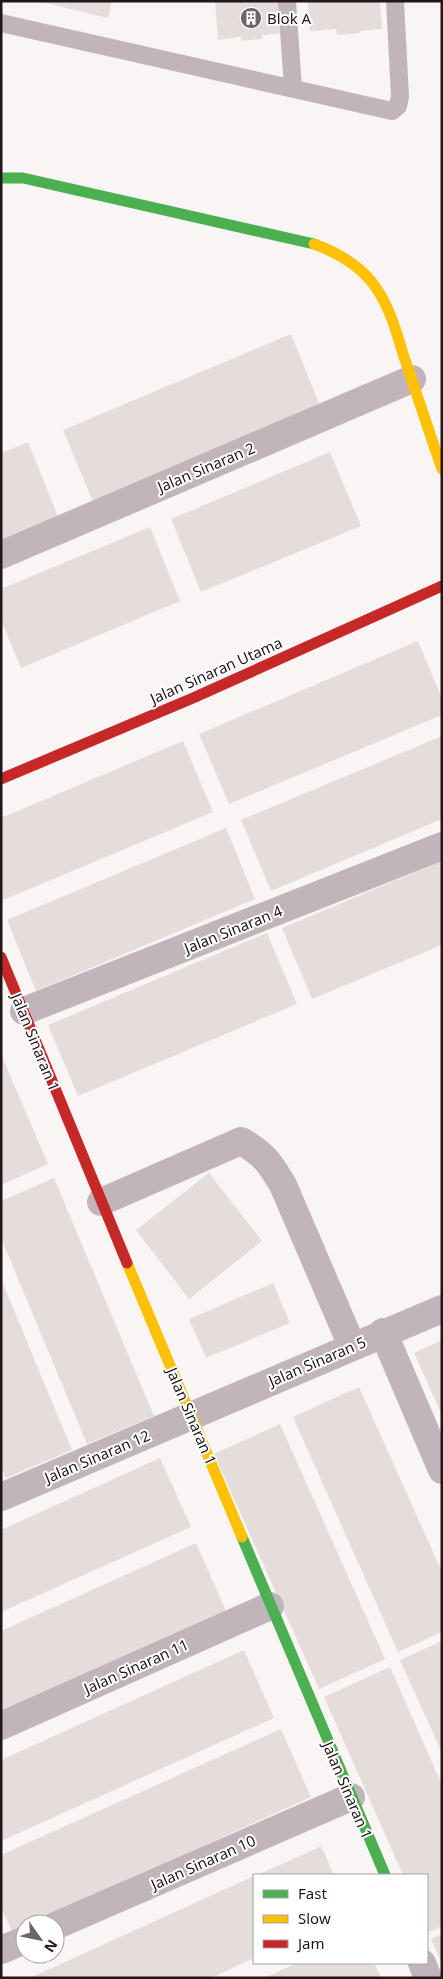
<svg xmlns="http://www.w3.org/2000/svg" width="443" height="1979" viewBox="0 0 443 1979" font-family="'Noto Sans',sans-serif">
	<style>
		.building { fill: #e5dddc }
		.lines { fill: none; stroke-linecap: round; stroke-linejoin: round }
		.lane { stroke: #c1b5bb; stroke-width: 18 }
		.street { stroke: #c1b5bb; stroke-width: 28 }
		.fast { stroke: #4caf50; stroke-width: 11 }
		.slow { stroke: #ffc107; stroke-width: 11 }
		.jam { stroke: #c62828; stroke-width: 11 }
		.labels { text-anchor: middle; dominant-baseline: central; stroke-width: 4; stroke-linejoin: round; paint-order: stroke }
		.poi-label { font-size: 15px; fill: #231618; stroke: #fff; text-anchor: start }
		.street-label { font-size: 15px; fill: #231618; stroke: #fff }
	</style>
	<rect width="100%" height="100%" fill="#f9f5f5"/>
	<g class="building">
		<polygon points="38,1 112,1 108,18"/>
		<polygon points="215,1 287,1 286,33 262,35 262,39 241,41 241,37 218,40"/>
		<polygon points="308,1 380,1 382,29 360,31 360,33 337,35 336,29 310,31"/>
		<polygon points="291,334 321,408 94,504 63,430"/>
		<polygon points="28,442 59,519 1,543 1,453"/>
		<polygon points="330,452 361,526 201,592 171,519"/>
		<polygon points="150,527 180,601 21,668 1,620 1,589"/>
		<polygon points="418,641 442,699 442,715 229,804 199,734"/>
		<polygon points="442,736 442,819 271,891 241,820"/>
		<polygon points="183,741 213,812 1,901 1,818"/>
		<polygon points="226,828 255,899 36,991 7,920"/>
		<polygon points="442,861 442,945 312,999 282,928"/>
		<polygon points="267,933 297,1004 78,1096 48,1025"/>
		<polygon points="1,1054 48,1164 1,1185"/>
		<polygon points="209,1173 262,1241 189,1299 136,1230"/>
		<polygon points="54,1178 154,1416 87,1444 1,1238 1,1201"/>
		<polygon points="1,1279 72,1450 6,1478 1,1467"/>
		<polygon points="273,1283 290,1323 206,1358 189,1319"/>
		<polygon points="442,1340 442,1415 414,1353"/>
		<polygon points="359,1387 442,1572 442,1632 398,1652 293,1417"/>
		<polygon points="280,1424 385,1659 319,1689 214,1454"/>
		<polygon points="160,1458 191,1527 1,1612 1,1530"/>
		<polygon points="196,1543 226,1611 1,1712 1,1631"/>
		<polygon points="442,1641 442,1753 400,1660"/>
		<polygon points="244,1650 274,1718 1,1841 1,1760"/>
		<polygon points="390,1667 442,1785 442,1926 429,1932 427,1928 427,1875 403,1875 324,1697"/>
		<polygon points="281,1729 311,1797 31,1924 25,1924 25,1927 12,1932 1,1907 1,1855"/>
		<polygon points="321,1846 334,1875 257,1875 298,1857"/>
		<polygon points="254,1876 254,1958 237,1966 211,1978 30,1978"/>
		<polygon points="442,1934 442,1963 431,1939"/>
		<polygon points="297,1963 374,1963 381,1978 264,1978"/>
	</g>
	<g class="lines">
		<g class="lane">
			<polyline points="287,1 293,88"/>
			<polyline points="1,23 392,111 398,106 400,97 395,1"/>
		</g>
		<g class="street">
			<polyline points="1,555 412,379"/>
			<polyline points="24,1011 442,846"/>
			<path d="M101 1202 241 1141C264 1154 270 1163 283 1185L352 1346"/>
			<polyline points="383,1332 442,1470"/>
			<polyline points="1,1497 442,1309"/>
			<polyline points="1,1726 270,1606"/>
			<polyline points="55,1926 351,1797"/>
			<polyline points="1,1950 25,1940"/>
			<polyline points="422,1963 428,1978"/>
		</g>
		<g class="fast">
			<polyline points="1,178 23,178 314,244"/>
			<polyline points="242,1537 385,1875"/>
		</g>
		<g class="slow">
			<path d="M314 244C336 252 356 263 371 281 389 303 396 331 404 357 417 394 429 432 442 469"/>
			<polyline points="127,1263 242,1537"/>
		</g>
		<g class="jam">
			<polyline points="1,779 193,698 442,586"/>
			<polyline points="1,957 127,1263"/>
		</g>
	</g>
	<defs>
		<g id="building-disc" transform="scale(1.125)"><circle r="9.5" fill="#6e6465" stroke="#fff"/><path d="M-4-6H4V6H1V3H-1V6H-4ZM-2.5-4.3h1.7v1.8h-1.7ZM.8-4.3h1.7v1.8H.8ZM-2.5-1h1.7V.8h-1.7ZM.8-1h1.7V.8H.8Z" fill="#fff"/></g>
	</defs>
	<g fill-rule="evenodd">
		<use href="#building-disc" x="251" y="18"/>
	</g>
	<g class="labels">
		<g class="poi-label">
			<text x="267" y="18">Blok A</text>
		</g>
		<g class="street-label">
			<text transform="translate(206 467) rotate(-23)">Jalan Sinaran 2</text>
			<text transform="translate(216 670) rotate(-24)">Jalan Sinaran Utama</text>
			<text transform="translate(233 929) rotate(-22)">Jalan Sinaran 4</text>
			<text transform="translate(36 1042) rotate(68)">Jalan Sinaran 1</text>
			<text transform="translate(317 1361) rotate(-23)">Jalan Sinaran 5</text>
			<text transform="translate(192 1416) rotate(67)">Jalan Sinaran 1</text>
			<text transform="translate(97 1456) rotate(-23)">Jalan Sinaran 12</text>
			<text transform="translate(136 1666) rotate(-24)">Jalan Sinaran 11</text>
			<text transform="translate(348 1790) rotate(67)">Jalan Sinaran 1</text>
			<text transform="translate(203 1862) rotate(-24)">Jalan Sinaran 10</text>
		</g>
	</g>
	<rect width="443" height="1979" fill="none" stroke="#231618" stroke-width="5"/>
	<rect x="253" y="1874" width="175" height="90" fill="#ffffff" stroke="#a7a2a3"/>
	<rect x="263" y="1890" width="25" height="8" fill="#4caf50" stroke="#a7a2a3"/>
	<text x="298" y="1899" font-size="15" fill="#231618">Fast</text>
	<rect x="263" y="1915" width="25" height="8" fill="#ffc107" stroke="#a7a2a3"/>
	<text x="298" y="1924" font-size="15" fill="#231618">Slow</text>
	<rect x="263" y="1940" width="25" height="8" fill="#c62828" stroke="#a7a2a3"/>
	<text x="298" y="1949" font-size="15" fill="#231618">Jam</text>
	<g transform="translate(40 1939) rotate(123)"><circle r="24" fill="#ffffff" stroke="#a7a2a3"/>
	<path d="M0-4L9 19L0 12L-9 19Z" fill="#6e6465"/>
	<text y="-8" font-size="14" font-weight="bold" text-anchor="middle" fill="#231618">N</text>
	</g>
</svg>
